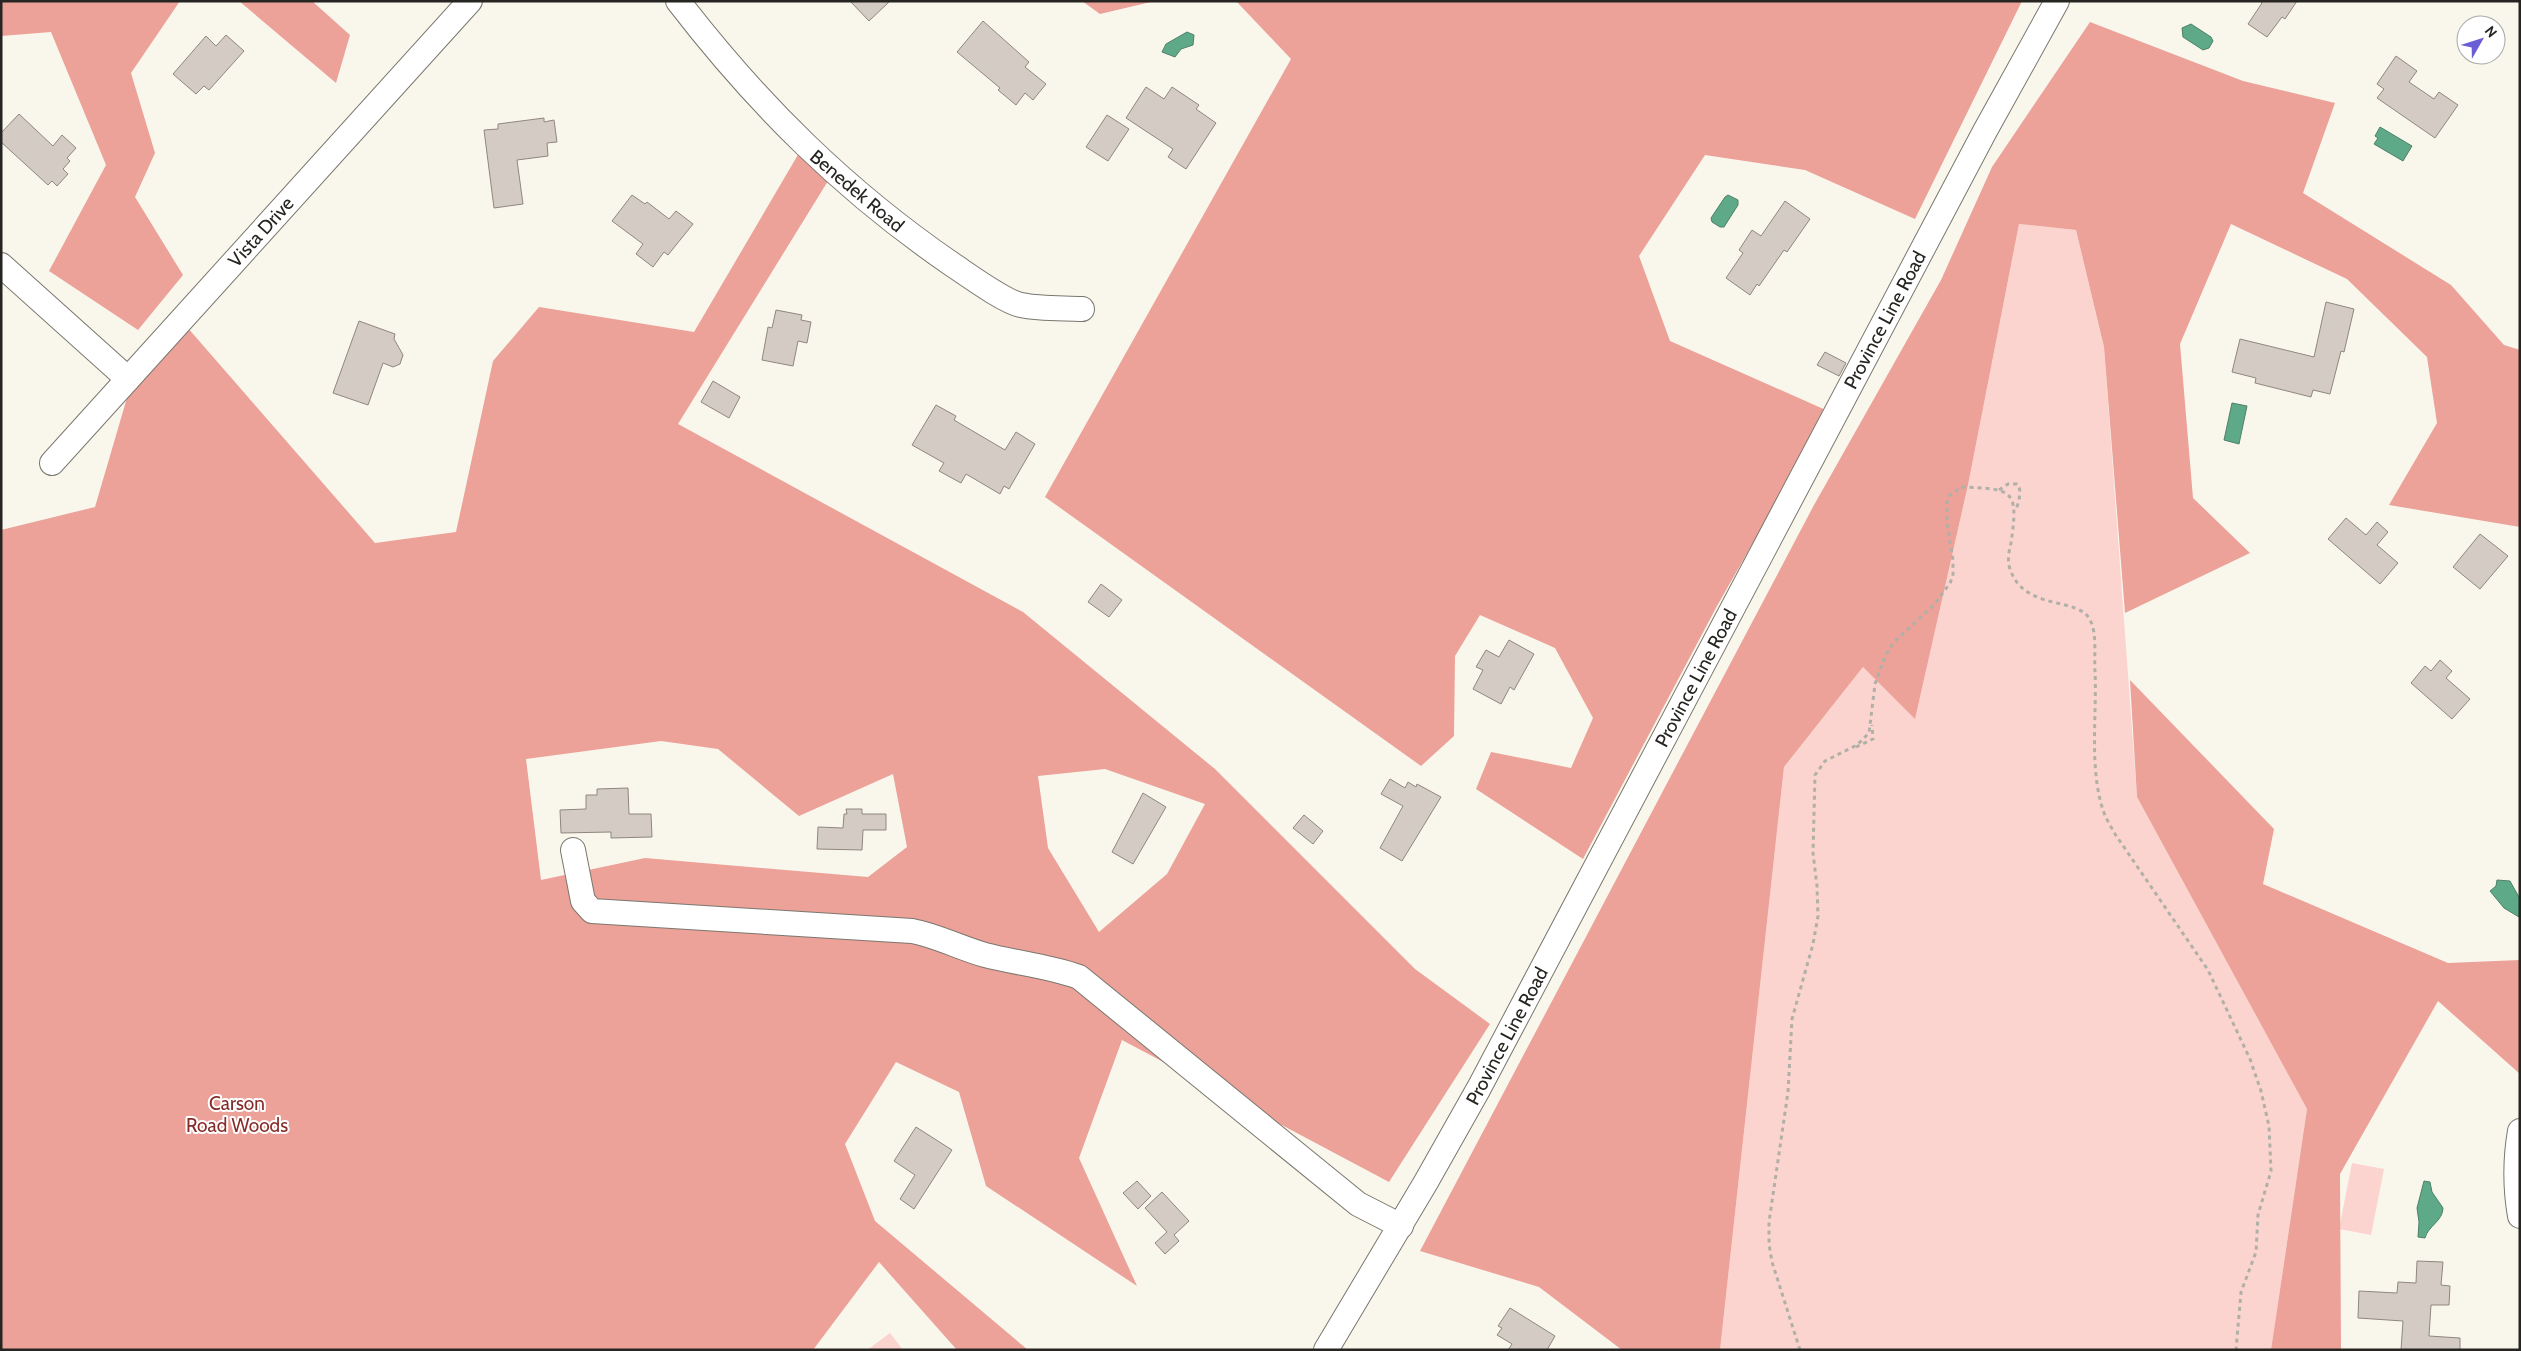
<svg xmlns="http://www.w3.org/2000/svg" width="2521" height="1351" viewBox="0 0 2521 1351" font-family="Cabin,sans-serif">
	<style>
		.green { fill: #fcd4cf }
		.forest { fill: #eca199; fill-rule: evenodd }
		.water { fill: #5ea987; stroke: #4d8169 }
		.building { fill: #d4cbc4; stroke: #8f8680 }
		.lines { fill: none; stroke-linecap: round; stroke-linejoin: round }
		.minor-casing { stroke: #7a776e; stroke-width: 26 }
		.path { stroke: #b1b0a8; stroke-width: 3; stroke-dasharray: 4 4; stroke-linecap: butt }
		.minor { stroke: #fff; stroke-width: 24 }
		.labels { text-anchor: middle; dominant-baseline: central; stroke-width: 4; stroke-linejoin: round; paint-order: stroke }
		.street-label { font-size: 19px; fill: #262522; stroke: #fff }
		.park-label { font-size: 19px; fill: #842d29; stroke: #fff }
	</style>
	<rect width="100%" height="100%" fill="#f9f7ec"/>
	<g class="green">
		<polygon points="2019,224 2076,230 2104,347 2137,797 2307,1109 2271,1350 1720,1350 1784,767 1863,667 1915,718 1968,485"/>
		<polygon points="2352,1163 2384,1169 2371,1235 2339,1229"/>
		<polygon points="890,1333 903,1350 867,1350"/>
	</g>
	<g class="forest">
		<polygon points="1,1 180,1 131,73 155,153 135,197 183,275 138,330 49,271 106,165 51,32 1,36"/>
		<polygon points="239,1 312,1 350,35 336,83"/>
		<polygon points="1082,1 1155,1 1100,14"/>
		<polygon points="1236,1 2022,1 1915,219 1805,170 1705,155 1639,256 1670,341 1828,411 1717,606 1583,859 1476,789 1491,752 1571,768 1593,718 1555,648 1480,615 1455,656 1454,736 1421,766 1045,497 1291,59"/>
		<polygon points="2090,22 2243,81 2335,103 2303,193 2451,285 2504,345 2520,350 2520,527 2389,505 2437,423 2427,357 2347,279 2231,224 2180,344 2193,498 2250,553 2125,613 2104,347 2076,230 2019,224 1968,485 1915,719 1863,667 1784,767 1720,1350 1622,1350 1539,1287 1420,1251 1814,505 1941,280 1992,167"/>
		<path d="M799 153 828 181 678 424 1023 612 1215 769 1415 969 1490 1024 1389 1182 1122 1040 1079 1158 1137 1286 986 1186 959 1092 896 1062 845 1144 875 1221 1028 1350H957L879 1262 813 1350H1V530L95 507 129 391 187 327 375 543 456 532 493 361 539 307 694 332ZM661 741 718 749 799 816 893 774 907 847 868 877 645 858 541 880 526 759ZM1105 769 1205 804 1167 874 1099 932 1048 848 1038 776Z"/>
		<polygon points="2130,680 2274,829 2263,884 2448,963 2520,960 2520,1074 2438,1001 2340,1174 2341,1350 2271,1350 2307,1109 2137,797"/>
	</g>
	<g class="water">
		<polygon points="2191,24 2211,37 2213,41 2209,48 2203,50 2183,37 2182,28"/>
		<polygon points="1187,32 1194,35 1193,45 1181,49 1175,57 1162,52 1166,44"/>
		<polygon points="2380,127 2412,146 2403,161 2374,144 2378,138 2375,136"/>
		<polygon points="1728,195 1738,200 1738,205 1724,227 1720,227 1712,222 1711,218 1725,197"/>
		<polygon points="2232,403 2247,406 2239,444 2224,440"/>
		<polygon points="2497,880 2510,881 2520,899 2519,917 2504,908 2490,891 2496,886"/>
		<path d="M2424 1181 2430 1182 2432 1192 2443 1208C2443 1221 2428 1226 2425 1238L2418 1237 2419 1222 2417 1208Z"/>
	</g>
	<g class="building">
		<polygon points="850,1 890,1 869,21"/>
		<polygon points="2260,1 2297,1 2285,19 2282,17 2267,37 2248,24 2262,3"/>
		<polygon points="983,21 1029,62 1025,67 1046,84 1033,100 1025,93 1016,105 998,90 1000,88 957,52"/>
		<polygon points="226,35 244,51 209,90 204,86 196,94 173,74 206,36 216,46"/>
		<polygon points="2396,56 2417,71 2409,82 2434,99 2439,92 2458,105 2435,138 2377,98 2384,89 2377,84"/>
		<polygon points="1146,87 1164,99 1172,87 1199,105 1196,109 1216,123 1186,169 1168,157 1173,149 1126,118"/>
		<polygon points="19,114 53,146 62,135 76,148 67,158 70,161 63,169 68,174 57,186 52,181 48,185 1,142 1,133"/>
		<polygon points="1107,115 1129,129 1108,161 1086,147"/>
		<polygon points="544,118 544,122 554,120 557,142 547,143 548,156 517,160 523,204 494,208 484,130 498,129 498,124"/>
		<polygon points="632,195 645,204 647,202 669,219 676,211 693,224 668,255 664,252 653,267 636,254 643,244 612,221"/>
		<polygon points="1785,201 1810,219 1787,252 1784,250 1759,286 1757,284 1750,295 1726,278 1743,253 1739,250 1752,230 1761,236"/>
		<polygon points="2326,302 2354,309 2344,352 2341,351 2330,394 2313,390 2311,397 2255,383 2256,378 2232,372 2240,339 2314,357"/>
		<polygon points="776,310 802,315 801,320 811,322 807,343 798,341 793,366 762,360 768,327 772,328"/>
		<polygon points="359,321 395,334 394,339 403,355 400,364 393,367 383,363 368,405 333,393"/>
		<polygon points="1825,352 1846,363 1839,376 1817,365"/>
		<polygon points="713,381 740,397 729,418 701,402"/>
		<polygon points="936,405 956,416 954,420 1005,450 1016,432 1035,444 1009,489 1004,486 1000,494 966,474 961,483 939,471 944,463 912,445"/>
		<polygon points="2346,518 2366,535 2377,522 2388,532 2377,545 2398,563 2380,584 2328,539"/>
		<polygon points="2480,534 2508,556 2480,589 2453,567"/>
		<polygon points="1101,584 1122,600 1109,617 1088,602"/>
		<polygon points="1509,640 1534,654 1514,690 1510,687 1501,704 1473,689 1483,670 1476,667 1486,650 1499,657"/>
		<polygon points="2440,660 2452,671 2446,678 2470,699 2452,719 2411,683 2425,666 2431,671"/>
		<polygon points="1390,779 1405,788 1408,782 1416,787 1417,784 1441,797 1402,861 1380,848 1403,806 1381,794"/>
		<polygon points="628,788 629,814 651,814 652,837 611,838 611,832 561,833 560,810 586,809 586,795 597,795 597,789"/>
		<polygon points="1143,793 1166,807 1133,864 1112,852"/>
		<polygon points="846,809 862,809 862,814 886,814 886,830 863,830 862,850 817,849 818,827 843,828 844,814 847,814"/>
		<polygon points="1304,815 1323,831 1313,844 1293,828"/>
		<polygon points="916,1127 952,1150 914,1209 900,1199 915,1175 894,1161"/>
		<polygon points="1137,1181 1151,1196 1138,1209 1123,1193"/>
		<polygon points="1162,1192 1189,1221 1174,1235 1179,1241 1165,1254 1155,1243 1167,1232 1145,1208"/>
		<polygon points="2417,1261 2443,1262 2441,1285 2450,1286 2449,1305 2431,1305 2429,1336 2460,1338 2460,1350 2401,1350 2403,1321 2358,1318 2359,1291 2397,1293 2398,1282 2416,1283"/>
		<polygon points="1510,1308 1555,1336 1547,1350 1508,1350 1512,1344 1497,1335 1502,1328 1498,1326"/>
	</g>
	<g class="lines">
		<g class="minor-casing">
			<g id="minor">
				<path d="M678 1C758 105 845 191 953 265 968 275 1005 302 1021 305 1040 309 1063 308 1082 309"/>
				<polyline points="1,265 128,379"/>
				<polyline points="52,463 470,1"/>
				<path d="M573 850 583 901 592 911 912 931C938 936 960 948 985 955 1016 963 1048 966 1079 977L1358 1204 1401 1226"/>
				<path d="M2520 1131C2515 1160 2515 1187 2520 1216"/>
				<polyline points="1326,1350 1426,1182 1479,1088 1985,131 2057,1"/>
			</g>
		</g>
		<g class="path">
			<path d="M1999 490 2008 484H2017C2023 491 2018 502 2016 511"/>
			<polyline points="1856,747 1873,739 1872,725"/>
			<path d="M1800 1350 1772 1262 1769 1244V1222L1788 1092 1792 1019 1813 944 1818 916 1817 886 1813 853 1815 775 1825 761 1857 745 1869 733 1875 684 1885 656 1894 642 1934 605 1950 583 1953 576V560L1947 522V502L1949 496 1961 487C2013 489 2019 489 2011 543 2009 551 2007 560 2010 569 2025 613 2081 595 2091 622 2097 636 2094 655 2095 671 2097 716 2089 767 2103 810 2106 819 2111 827 2115 834L2208 970 2250 1059 2261 1091 2269 1126 2271 1171 2258 1215 2256 1252 2241 1292 2236 1350"/>
		</g>
		<use href="#minor" class="minor"/>
	</g>
	<g class="labels">
		<g class="street-label">
			<text transform="translate(857 191) rotate(40)">Benedek Road</text>
			<text transform="translate(261 232) rotate(-48)">Vista Drive</text>
			<text transform="translate(1885 320) rotate(-62)">Province Line Road</text>
			<text transform="translate(1696 678) rotate(-62)">Province Line Road</text>
			<text transform="translate(1507 1036) rotate(-62)">Province Line Road</text>
		</g>
		<g class="park-label">
			<text x="237" y="1103">Carson<tspan x="237" dy="22">Road Woods</tspan></text>
		</g>
	</g>
	<rect width="2521" height="1351" fill="none" stroke="#262522" stroke-width="5"/>
	<g transform="translate(2481 40) rotate(51)"><circle r="24" fill="#ffffff" stroke="#a8a8a7"/>
	<path d="M0-4L9 19L0 12L-9 19Z" fill="#6a5ed7"/>
	<text y="-8" font-size="14" font-weight="bold" text-anchor="middle" fill="#262522">N</text>
	</g>
</svg>
